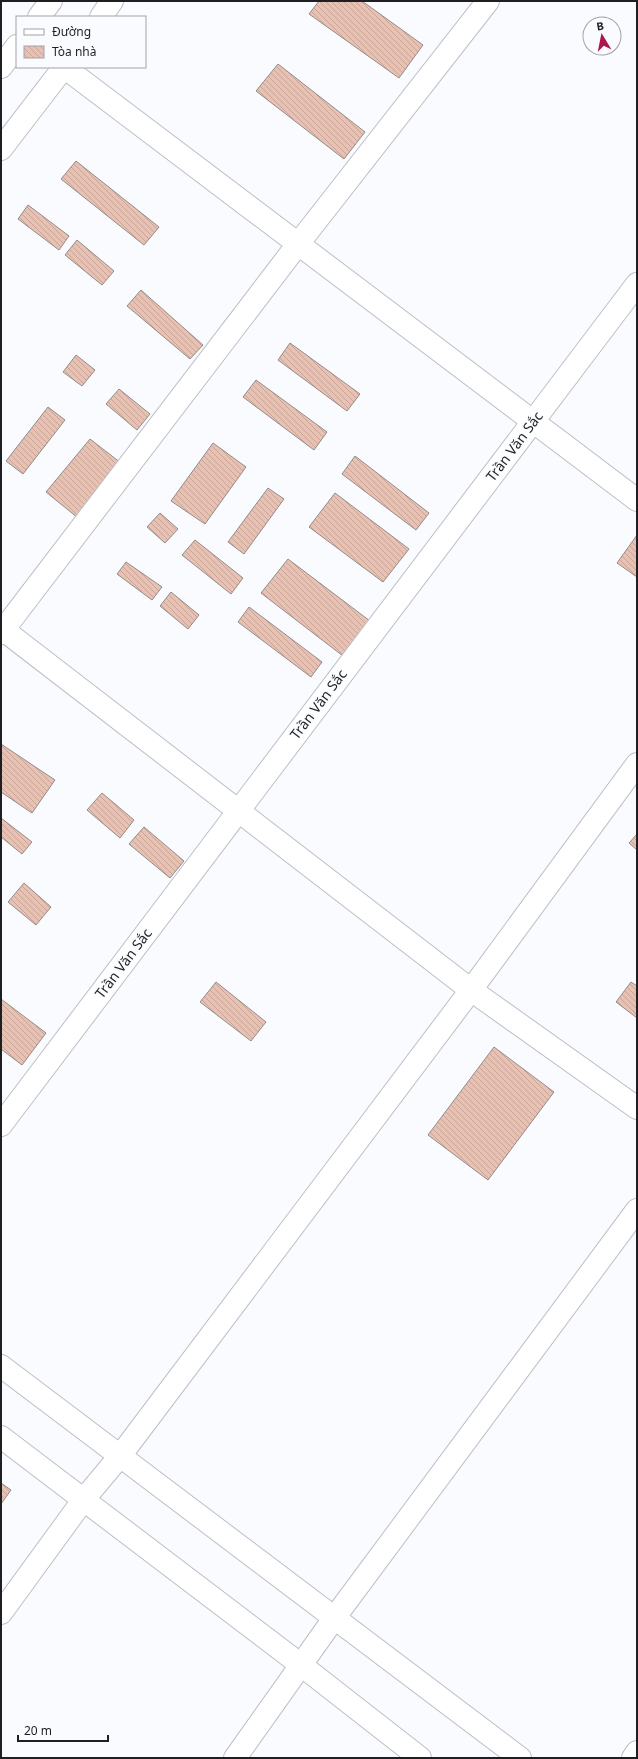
<svg xmlns="http://www.w3.org/2000/svg" width="638" height="1759" viewBox="0 0 638 1759" font-family="'Noto Sans',sans-serif">
	<style>
		.building { fill: url(#building-back-hatch); stroke: #948b88 }
		.lines { fill: none; stroke-linecap: round; stroke-linejoin: round }
		.minor-casing { stroke: #bcbfc7; stroke-width: 24 }
		.minor { stroke: #fff; stroke-width: 22 }
		.labels { text-anchor: middle; dominant-baseline: central; stroke-width: 3; stroke-linejoin: round; paint-order: stroke }
		.street-label { font-size: 14px; fill: #1e1f22; stroke: #fafbff }
	</style>
	<defs>
		<pattern id="building-back-hatch" width="6" height="6" patternUnits="userSpaceOnUse"><rect width="6" height="6" fill="#e9c1b2"/><path d="M-1 5l2 2M0 0l6 6M5-1l2 2" fill="none" stroke="#c7a599"/></pattern>
	</defs>
	<rect width="100%" height="100%" fill="#fafbff"/>
	<g class="building">
		<polygon points="319,1 362,1 423,45 399,78 309,14"/>
		<polygon points="278,64 365,132 344,159 256,91"/>
		<polygon points="76,161 159,227 144,245 61,179"/>
		<polygon points="28,205 69,236 59,250 18,219"/>
		<polygon points="77,240 114,271 102,285 65,255"/>
		<polygon points="141,290 203,345 190,359 127,306"/>
		<polygon points="290,343 360,394 347,411 278,360"/>
		<polygon points="76,355 95,370 82,386 63,372"/>
		<polygon points="256,380 327,432 314,450 243,397"/>
		<polygon points="119,389 150,414 137,430 106,404"/>
		<polygon points="48,407 65,420 23,474 6,461"/>
		<polygon points="90,439 121,463 78,518 46,492"/>
		<polygon points="213,443 246,467 205,524 171,501"/>
		<polygon points="355,456 429,513 416,530 342,474"/>
		<polygon points="268,488 284,499 244,554 228,542"/>
		<polygon points="335,493 409,549 383,582 309,527"/>
		<polygon points="160,513 178,529 165,543 147,527"/>
		<polygon points="637,535 637,577 617,563"/>
		<polygon points="195,540 243,578 231,594 182,555"/>
		<polygon points="288,559 370,621 343,656 261,593"/>
		<polygon points="126,562 162,587 152,600 117,574"/>
		<polygon points="171,592 199,615 188,629 160,606"/>
		<polygon points="249,607 322,662 311,677 238,622"/>
		<polygon points="1,744 55,780 32,813 1,792"/>
		<polygon points="102,793 134,820 120,838 87,810"/>
		<polygon points="1,818 32,842 22,854 1,837"/>
		<polygon points="144,827 184,861 170,878 129,844"/>
		<polygon points="637,834 637,850 629,843"/>
		<polygon points="24,883 51,907 36,925 8,902"/>
		<polygon points="216,982 266,1022 251,1041 200,1002"/>
		<polygon points="631,982 637,986 637,1018 616,1002"/>
		<polygon points="1,999 46,1033 22,1065 1,1049"/>
		<polygon points="494,1047 554,1092 488,1180 428,1135"/>
		<polygon points="1,1483 11,1490 1,1504"/>
	</g>
	<g class="lines">
		<g class="minor-casing">
			<g id="minor">
				<polyline points="39,17 51,1"/>
				<polyline points="101,17 112,1"/>
				<polyline points="1,67 17,46"/>
				<polyline points="64,67 637,500"/>
				<polyline points="1,149 64,67"/>
				<polyline points="1,628 471,990 637,1108"/>
				<polyline points="1,633 298,244 488,1"/>
				<polyline points="1,1125 637,284"/>
				<polyline points="1,1366 520,1758"/>
				<polyline points="1,1437 301,1665 420,1758"/>
				<polyline points="1,1613 84,1499 120,1456 471,990 637,764"/>
				<polyline points="235,1758 335,1617 637,1210"/>
				<polyline points="633,1758 637,1752"/>
			</g>
		</g>
		<use href="#minor" class="minor"/>
	</g>
	<g class="labels">
		<g class="street-label">
			<text transform="translate(514 446) rotate(-53)">Trần Văn Sắc</text>
			<text transform="translate(318 704) rotate(-53)">Trần Văn Sắc</text>
			<text transform="translate(123 963) rotate(-53)">Trần Văn Sắc</text>
		</g>
	</g>
	<rect width="638" height="1759" fill="none" stroke="#1e1f22" stroke-width="4"/>
	<rect x="16" y="16" width="130" height="52" fill="#fafbff" stroke="#a2a3a7"/>
	<rect x="24" y="29" width="20" height="6" fill="#ffffff" stroke="#a2a3a7"/>
	<text x="52" y="36" font-size="12" fill="#1e1f22">Đường</text>
	<rect x="24" y="46" width="20" height="12" fill="url(#building-back-hatch)" stroke="#a2a3a7"/>
	<text x="52" y="56" font-size="12" fill="#1e1f22">Tòa nhà</text>
	<g transform="translate(602 36) rotate(350)"><circle r="19" fill="#fafbff" stroke="#a2a3a7"/>
	<path d="M0-3L7 15L0 10L-7 15Z" fill="#a9174f"/>
	<text y="-6" font-size="11" font-weight="bold" text-anchor="middle" fill="#1e1f22">B</text>
	</g>
	<path d="M18 1735v6h90v-6" fill="none" stroke="#1e1f22" stroke-width="2"/>
	<text x="24" y="1735" font-size="12" fill="#1e1f22" stroke="#fafbff" stroke-width="3" paint-order="stroke">20 m</text>
</svg>
